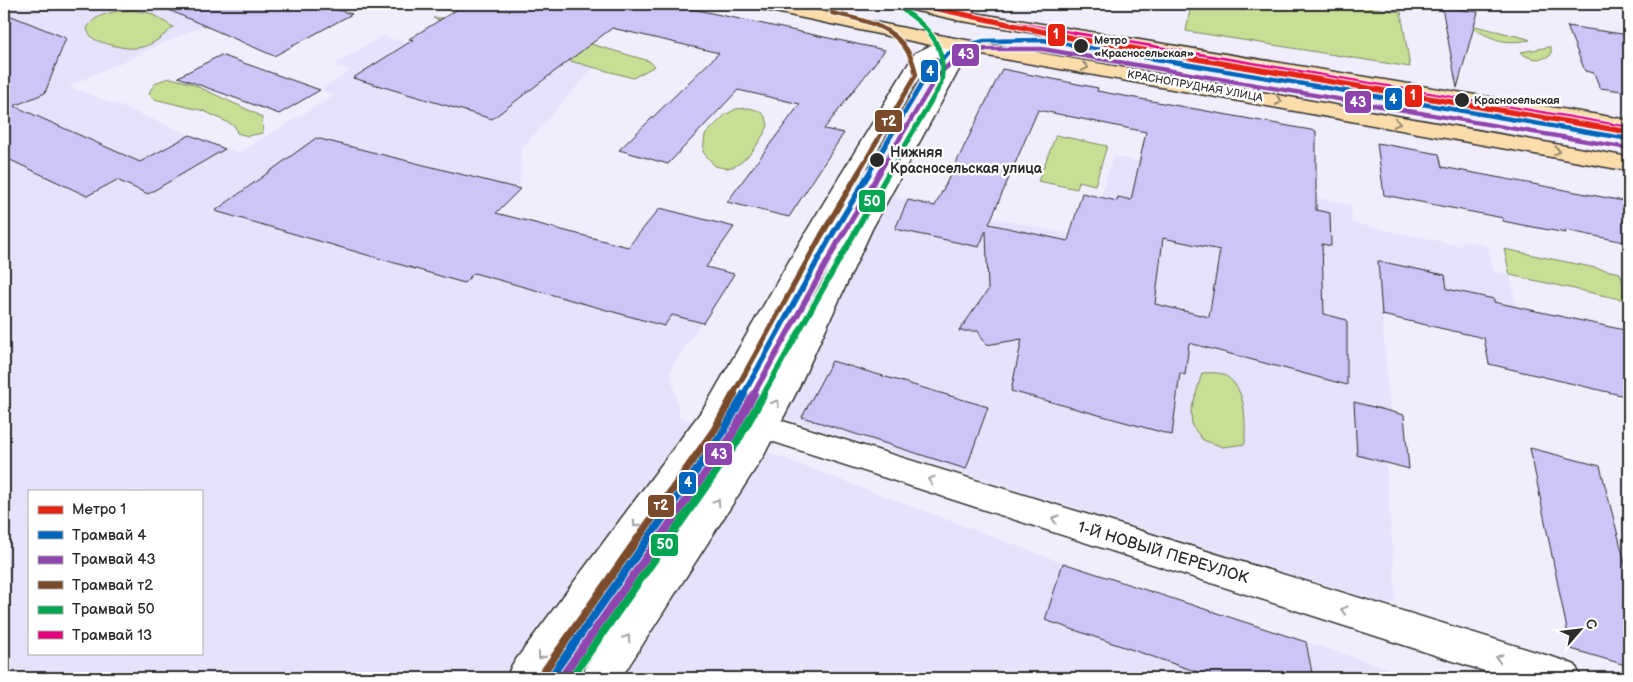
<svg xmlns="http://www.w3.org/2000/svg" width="1633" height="682" viewBox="0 0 1633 682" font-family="'Balsamiq Sans',sans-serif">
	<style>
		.built { fill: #e6e2fb; fill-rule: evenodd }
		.green { fill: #c7df94; stroke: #798560 }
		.building { fill: #cdc5f7; stroke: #2b2b2b; fill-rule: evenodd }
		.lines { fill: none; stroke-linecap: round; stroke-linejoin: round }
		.minor-casing { stroke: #2b2b2b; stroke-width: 3 }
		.tertiary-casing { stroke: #2b2b2b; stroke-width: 3 }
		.primary-casing { stroke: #2b2b2b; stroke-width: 3 }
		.minor { fill: #fff; fill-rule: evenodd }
		.tertiary { fill: #fff; fill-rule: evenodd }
		.primary { fill: #fbddab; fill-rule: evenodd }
		.tram-1-far2-casing { stroke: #fff; stroke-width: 7 }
		.tram-1-far1-casing { stroke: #fff; stroke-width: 9 }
		.tram-1-casing { stroke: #fff; stroke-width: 11 }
		.tram-2-far2-casing { stroke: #fff; stroke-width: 7 }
		.tram-2-far1-casing { stroke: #fff; stroke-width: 9 }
		.tram-2-casing { stroke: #fff; stroke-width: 11 }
		.tram-3-far2-casing { stroke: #fff; stroke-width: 7 }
		.tram-3-far1-casing { stroke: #fff; stroke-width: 9 }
		.tram-3-casing { stroke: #fff; stroke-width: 11 }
		.tram-4-far2-casing { stroke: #fff; stroke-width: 7 }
		.tram-4-far1-casing { stroke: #fff; stroke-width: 9 }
		.tram-4-casing { stroke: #fff; stroke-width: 11 }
		.tram-5-casing { stroke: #fff; stroke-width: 7 }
		.tram-1-far2 { stroke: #0065bd; stroke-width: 4.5 }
		.tram-1-far1 { stroke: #0065bd; stroke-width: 5.5 }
		.tram-1 { stroke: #0065bd; stroke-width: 8 }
		.tram-2-far2 { stroke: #8e44ad; stroke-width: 4.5 }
		.tram-2-far1 { stroke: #8e44ad; stroke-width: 5.5 }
		.tram-2 { stroke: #8e44ad; stroke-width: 8 }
		.tram-3-far2 { stroke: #7a4b2a; stroke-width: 4.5 }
		.tram-3-far1 { stroke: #7a4b2a; stroke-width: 5.5 }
		.tram-3 { stroke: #7a4b2a; stroke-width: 8 }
		.tram-4-far2 { stroke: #00a651; stroke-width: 4.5 }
		.tram-4-far1 { stroke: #00a651; stroke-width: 5.5 }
		.tram-4 { stroke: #00a651; stroke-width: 8 }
		.tram-5 { stroke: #e5007d; stroke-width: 4.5 }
		.metro-1-casing { stroke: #fff; stroke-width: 8 }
		.metro-1 { stroke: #e42313; stroke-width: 5.5 }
		.oneway { stroke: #93846b }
		.oneway2 { stroke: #a0a0a0 }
		.stop-dot { fill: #2b2b2b; stroke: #fff; stroke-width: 2 }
		.labels { text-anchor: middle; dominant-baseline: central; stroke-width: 5; stroke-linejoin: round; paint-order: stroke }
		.far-stop-label { font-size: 11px; font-weight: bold; fill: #2b2b2b; stroke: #fff; text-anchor: start }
		.far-street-label { font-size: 11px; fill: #2b2b2b; stroke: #fff }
		.stop-label { font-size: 14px; font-weight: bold; fill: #2b2b2b; stroke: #fff; text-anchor: start }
		.near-street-label { font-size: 16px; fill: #2b2b2b; stroke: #fff }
		.line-badge { stroke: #fff; stroke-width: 2 }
		.badge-label { font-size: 14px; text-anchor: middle; font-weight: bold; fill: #fff }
	</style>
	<rect width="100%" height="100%" fill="#f0eefd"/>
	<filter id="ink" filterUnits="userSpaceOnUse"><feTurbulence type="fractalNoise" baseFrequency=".02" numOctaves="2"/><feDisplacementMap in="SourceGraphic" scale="10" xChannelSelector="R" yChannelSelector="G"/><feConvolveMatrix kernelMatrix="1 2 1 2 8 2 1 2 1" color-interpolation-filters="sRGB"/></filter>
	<g filter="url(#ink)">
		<g class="built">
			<path d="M4 4H251L69 86 238 153 335 95 320 90 352 70 334 65 382 36 456 56 484 37 594 67 521 150 520 189 496 213 628 247 660 208 734 227 706 267 734 274 670 370 680 417 775 455 1063 563 1418 678H4ZM29 491H201V653H29Z"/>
			<polygon points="1113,156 1351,205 1352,223 1462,246 1461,240 1488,246 1494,272 1510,275 1517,307 1494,302 1494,299 1404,280 1382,315 1390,411 1404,415 1409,469 1386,463 1396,597 1391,605 777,416 888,196 1089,238"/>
		</g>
		<g class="green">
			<polygon points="1191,4 1345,4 1401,12 1410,67 1186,31"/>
			<path d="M132 10 150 13 173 27C150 49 136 53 105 43 96 41 90 38 87 29 94 13 116 11 132 10Z"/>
			<polygon points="433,18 456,18 591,44 649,61 655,66 633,78 559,58"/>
			<path d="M1471 25 1525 38 1530 40C1500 45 1494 39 1468 26Z"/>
			<path d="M1549 47H1551V55C1542 61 1528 60 1521 52Z"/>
			<path d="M171 78 190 83 255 113 262 118 263 133 248 136 237 133 235 126 204 111 154 99 149 94C153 82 160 80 171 78Z"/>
			<path d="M749 108C761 111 766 113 768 126 761 140 745 167 727 168 724 168 719 167 715 166L703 152 705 135 725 115 736 109Z"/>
			<polygon points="1056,135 1107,146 1095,185 1079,181 1077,189 1038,181"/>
			<polygon points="1504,249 1620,273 1629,301 1510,275"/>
			<path d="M1202 373C1208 373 1217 372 1222 374 1248 386 1245 421 1245 444L1223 447 1203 440 1192 426 1191 411Z"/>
		</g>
		<g class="building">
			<polygon points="155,4 316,4 352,14 274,56"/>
			<polygon points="466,4 669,4 885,50 824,129 844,133 789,217 727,202 800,104 738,90 668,164 619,150 719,53 612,28 492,119 353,78 413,40 409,39"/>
			<polygon points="1442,7 1478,12 1457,88"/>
			<polygon points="4,13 66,38 45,93 14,106 140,162 190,135 225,149 148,194 117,180 87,196 4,157"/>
			<polygon points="1567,26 1629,35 1629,92 1600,88 1594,73 1585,71"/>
			<polygon points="221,55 320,90 279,114 178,77"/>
			<path d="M1002 69 1098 88 1097 91 1316 131V210L1330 213 1331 246 1322 244 1324 314 1347 320V385L1189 343 1185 375 1180 373 1172 435 1011 391 1022 339 986 345 978 331H959L988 290 986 230 979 247 895 229 908 200 935 206ZM1038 110 1146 132 1131 200 1118 197 1117 201 1082 193 1068 241 989 224ZM1163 238 1220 250 1209 317 1155 304Z"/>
			<polygon points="316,138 520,189 496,213 628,247 660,208 734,227 706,267 734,274 703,323 672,315 664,326 474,273 464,283 215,211"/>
			<polygon points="1377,143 1439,154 1442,167 1629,202 1629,243 1565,230 1566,233 1522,225 1503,221 1503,218 1384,195"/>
			<polygon points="1378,261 1445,275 1447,289 1494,299 1494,302 1629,331 1629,397 1489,364 1484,338 1382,315"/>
			<polygon points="832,361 988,407 966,469 802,417"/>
			<polygon points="1354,402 1404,415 1409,469 1357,455"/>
			<polygon points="1530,448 1600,466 1629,578 1629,666 1571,649"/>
			<polygon points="1063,563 1306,642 1313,678 1215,678 1045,620"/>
		</g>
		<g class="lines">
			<g class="minor-casing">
				<polygon id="minor" points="763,415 1562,660 1575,665 1581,678 1506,678 752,435 748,427 752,419"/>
			</g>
			<g class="tertiary-casing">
				<g id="tertiary">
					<polygon points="958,4 976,4 968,20 962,21 956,20 953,16"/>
					<polygon points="949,37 956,39 958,43 962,64 872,229 797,391 764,455 621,678 581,678 587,665 742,437 769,389 848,229 942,64 941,55 929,61 827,237 726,421 547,678 506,678 512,665 706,405 803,237 915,53"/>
				</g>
			</g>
			<g class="primary-casing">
				<g id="primary">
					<polygon points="752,4 785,4 949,37 1629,157 1629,171 949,49 761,9 755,8"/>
					<polygon points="900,4 931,4 962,11 1629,120 1629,132 962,21 903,8"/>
				</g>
			</g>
			<use href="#minor" class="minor"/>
			<use href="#tertiary" class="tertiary"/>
			<use href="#primary" class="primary"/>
			<g class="tram-1-far2-casing">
				<polyline id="tram-1-far2" points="869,173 930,70 948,54 961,47 984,41 1043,40 1629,139"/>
			</g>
			<g class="tram-1-far1-casing">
				<polyline id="tram-1-far1" points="743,395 829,240 870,172"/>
			</g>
			<g class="tram-1-casing">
				<polyline id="tram-1" points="550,678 722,434 744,394"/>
			</g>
			<g class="tram-2-far2-casing">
				<polyline id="tram-2-far2" points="879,173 937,76 952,62 965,55 986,49 1042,49 1628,148"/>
			</g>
			<g class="tram-2-far1-casing">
				<polyline id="tram-2-far1" points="753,395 837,244 880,172"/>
			</g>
			<g class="tram-2-casing">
				<polyline id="tram-2" points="561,678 730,438 754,394"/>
			</g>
			<g class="tram-3-far2-casing">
				<path id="tram-3-far2" d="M832 13C872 22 908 29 916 75L858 173"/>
			</g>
			<g class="tram-3-far1-casing">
				<polyline id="tram-3-far1" points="733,395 821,236 859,172"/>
			</g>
			<g class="tram-3-casing">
				<polyline id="tram-3" points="543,673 715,429 734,394"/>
			</g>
			<g class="tram-4-far2-casing">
				<path id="tram-4-far2" d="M889 173 941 84C949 45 925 22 893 4"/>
			</g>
			<g class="tram-4-far1-casing">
				<polyline id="tram-4-far1" points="763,395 889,172"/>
			</g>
			<g class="tram-4-casing">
				<polyline id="tram-4" points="571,678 737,442 764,394"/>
			</g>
			<g class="tram-5-casing">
				<polyline id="tram-5" points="913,4 958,14 1629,128"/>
			</g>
			<use href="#tram-1-far2" class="tram-1-far2"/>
			<use href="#tram-1-far1" class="tram-1-far1"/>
			<use href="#tram-1" class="tram-1"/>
			<use href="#tram-2-far2" class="tram-2-far2"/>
			<use href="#tram-2-far1" class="tram-2-far1"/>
			<use href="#tram-2" class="tram-2"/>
			<use href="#tram-3-far2" class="tram-3-far2"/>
			<use href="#tram-3-far1" class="tram-3-far1"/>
			<use href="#tram-3" class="tram-3"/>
			<use href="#tram-4-far2" class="tram-4-far2"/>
			<use href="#tram-4-far1" class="tram-4-far1"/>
			<use href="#tram-4" class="tram-4"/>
			<use href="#tram-5" class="tram-5"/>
			<g class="metro-1-casing">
				<polyline id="metro-1" points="916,4 1072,38 1629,132"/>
			</g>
			<use href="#metro-1" class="metro-1"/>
		</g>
		<defs><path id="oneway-chevron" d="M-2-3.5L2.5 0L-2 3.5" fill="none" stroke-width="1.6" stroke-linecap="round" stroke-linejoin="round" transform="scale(1.25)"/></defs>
		<g class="oneway">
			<use href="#oneway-chevron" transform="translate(1085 67) rotate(10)"/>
			<use href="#oneway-chevron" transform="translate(1279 101) rotate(10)"/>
			<use href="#oneway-chevron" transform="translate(1397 123) rotate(10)"/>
			<use href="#oneway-chevron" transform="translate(1557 151) rotate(10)"/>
		</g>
		<g class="oneway2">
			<use href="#oneway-chevron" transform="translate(776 403) rotate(-62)"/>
			<use href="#oneway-chevron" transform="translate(931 480) rotate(-162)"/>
			<use href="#oneway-chevron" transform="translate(717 502) rotate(-57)"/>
			<use href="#oneway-chevron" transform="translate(1055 519) rotate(-163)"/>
			<use href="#oneway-chevron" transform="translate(636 524) rotate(126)"/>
			<use href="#oneway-chevron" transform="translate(1344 610) rotate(-163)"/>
			<use href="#oneway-chevron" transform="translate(627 638) rotate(-57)"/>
			<use href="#oneway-chevron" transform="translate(541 656) rotate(126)"/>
			<use href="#oneway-chevron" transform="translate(1499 658) rotate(-163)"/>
		</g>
	</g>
	<g class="stop-dot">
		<circle cx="1081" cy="46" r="8"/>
		<circle cx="1462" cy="100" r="8"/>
		<circle cx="877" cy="160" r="8"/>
	</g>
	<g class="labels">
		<g class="far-stop-label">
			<text x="1094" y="40">Метро<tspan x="1094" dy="13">«Красносельская»</tspan></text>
			<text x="1474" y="100">Красносельская</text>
		</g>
		<g class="far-street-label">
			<text transform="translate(1195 86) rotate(10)">КРАСНОПРУДНАЯ УЛИЦА</text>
		</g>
		<g class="stop-label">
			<text x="890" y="152">Нижняя<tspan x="890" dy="16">Красносельская улица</tspan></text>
		</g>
		<g class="near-street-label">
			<text transform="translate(1163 553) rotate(17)">1-Й НОВЫЙ ПЕРЕУЛОК</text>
		</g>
	</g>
	<g class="line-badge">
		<rect x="1047" y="23" width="19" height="24" rx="5" fill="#e42313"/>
		<rect x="951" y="43" width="29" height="24" rx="5" fill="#8e44ad"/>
		<rect x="920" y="59" width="19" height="24" rx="5" fill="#0065bd"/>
		<rect x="1404" y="84" width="19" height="24" rx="5" fill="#e42313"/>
		<rect x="1384" y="87" width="19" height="24" rx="5" fill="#0065bd"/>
		<rect x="1344" y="90" width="28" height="24" rx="5" fill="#8e44ad"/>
		<rect x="874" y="109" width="29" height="24" rx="5" fill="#7a4b2a"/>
		<rect x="858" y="189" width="28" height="24" rx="5" fill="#00a651"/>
		<rect x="704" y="442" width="29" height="24" rx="5" fill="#8e44ad"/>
		<rect x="678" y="471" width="19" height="24" rx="5" fill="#0065bd"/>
		<rect x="647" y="494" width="28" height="24" rx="5" fill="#7a4b2a"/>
		<rect x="650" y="533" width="29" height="24" rx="5" fill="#00a651"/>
	</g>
	<g class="badge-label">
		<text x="1056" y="39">1</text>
		<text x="966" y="59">43</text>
		<text x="930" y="76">4</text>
		<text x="1413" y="100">1</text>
		<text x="1393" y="104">4</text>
		<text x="1358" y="107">43</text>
		<text x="889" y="126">т2</text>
		<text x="872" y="206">50</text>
		<text x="719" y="459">43</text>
		<text x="688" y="487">4</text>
		<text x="661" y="510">т2</text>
		<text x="665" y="549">50</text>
	</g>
	<rect width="1633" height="682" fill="none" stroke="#fff" stroke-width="20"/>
	<rect x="10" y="10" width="1613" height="662" fill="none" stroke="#2b2b2b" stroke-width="2" filter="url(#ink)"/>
	<rect x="28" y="490" width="175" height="165" fill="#ffffff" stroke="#aaaaaa"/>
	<rect x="38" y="506" width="25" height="8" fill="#e42313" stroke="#aaaaaa"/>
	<text x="72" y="514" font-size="15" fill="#2b2b2b">Метро 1</text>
	<rect x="38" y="531" width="25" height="8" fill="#0065bd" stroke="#aaaaaa"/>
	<text x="72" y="540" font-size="15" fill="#2b2b2b">Трамвай 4</text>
	<rect x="38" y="556" width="25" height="8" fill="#8e44ad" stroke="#aaaaaa"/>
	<text x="72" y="564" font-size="15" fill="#2b2b2b">Трамвай 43</text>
	<rect x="38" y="581" width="25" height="8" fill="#7a4b2a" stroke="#aaaaaa"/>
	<text x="72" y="590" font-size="15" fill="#2b2b2b">Трамвай т2</text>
	<rect x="38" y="606" width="25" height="8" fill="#00a651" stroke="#aaaaaa"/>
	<text x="72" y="614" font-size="15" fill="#2b2b2b">Трамвай 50</text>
	<rect x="38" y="631" width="25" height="8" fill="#e5007d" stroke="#aaaaaa"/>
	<text x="72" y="640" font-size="15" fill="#2b2b2b">Трамвай 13</text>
	<g transform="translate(1580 630) rotate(62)" stroke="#ffffff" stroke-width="4" paint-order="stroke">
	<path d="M0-4L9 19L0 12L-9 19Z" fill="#2b2b2b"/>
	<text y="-8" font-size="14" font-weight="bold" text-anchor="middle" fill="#2b2b2b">С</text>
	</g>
</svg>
